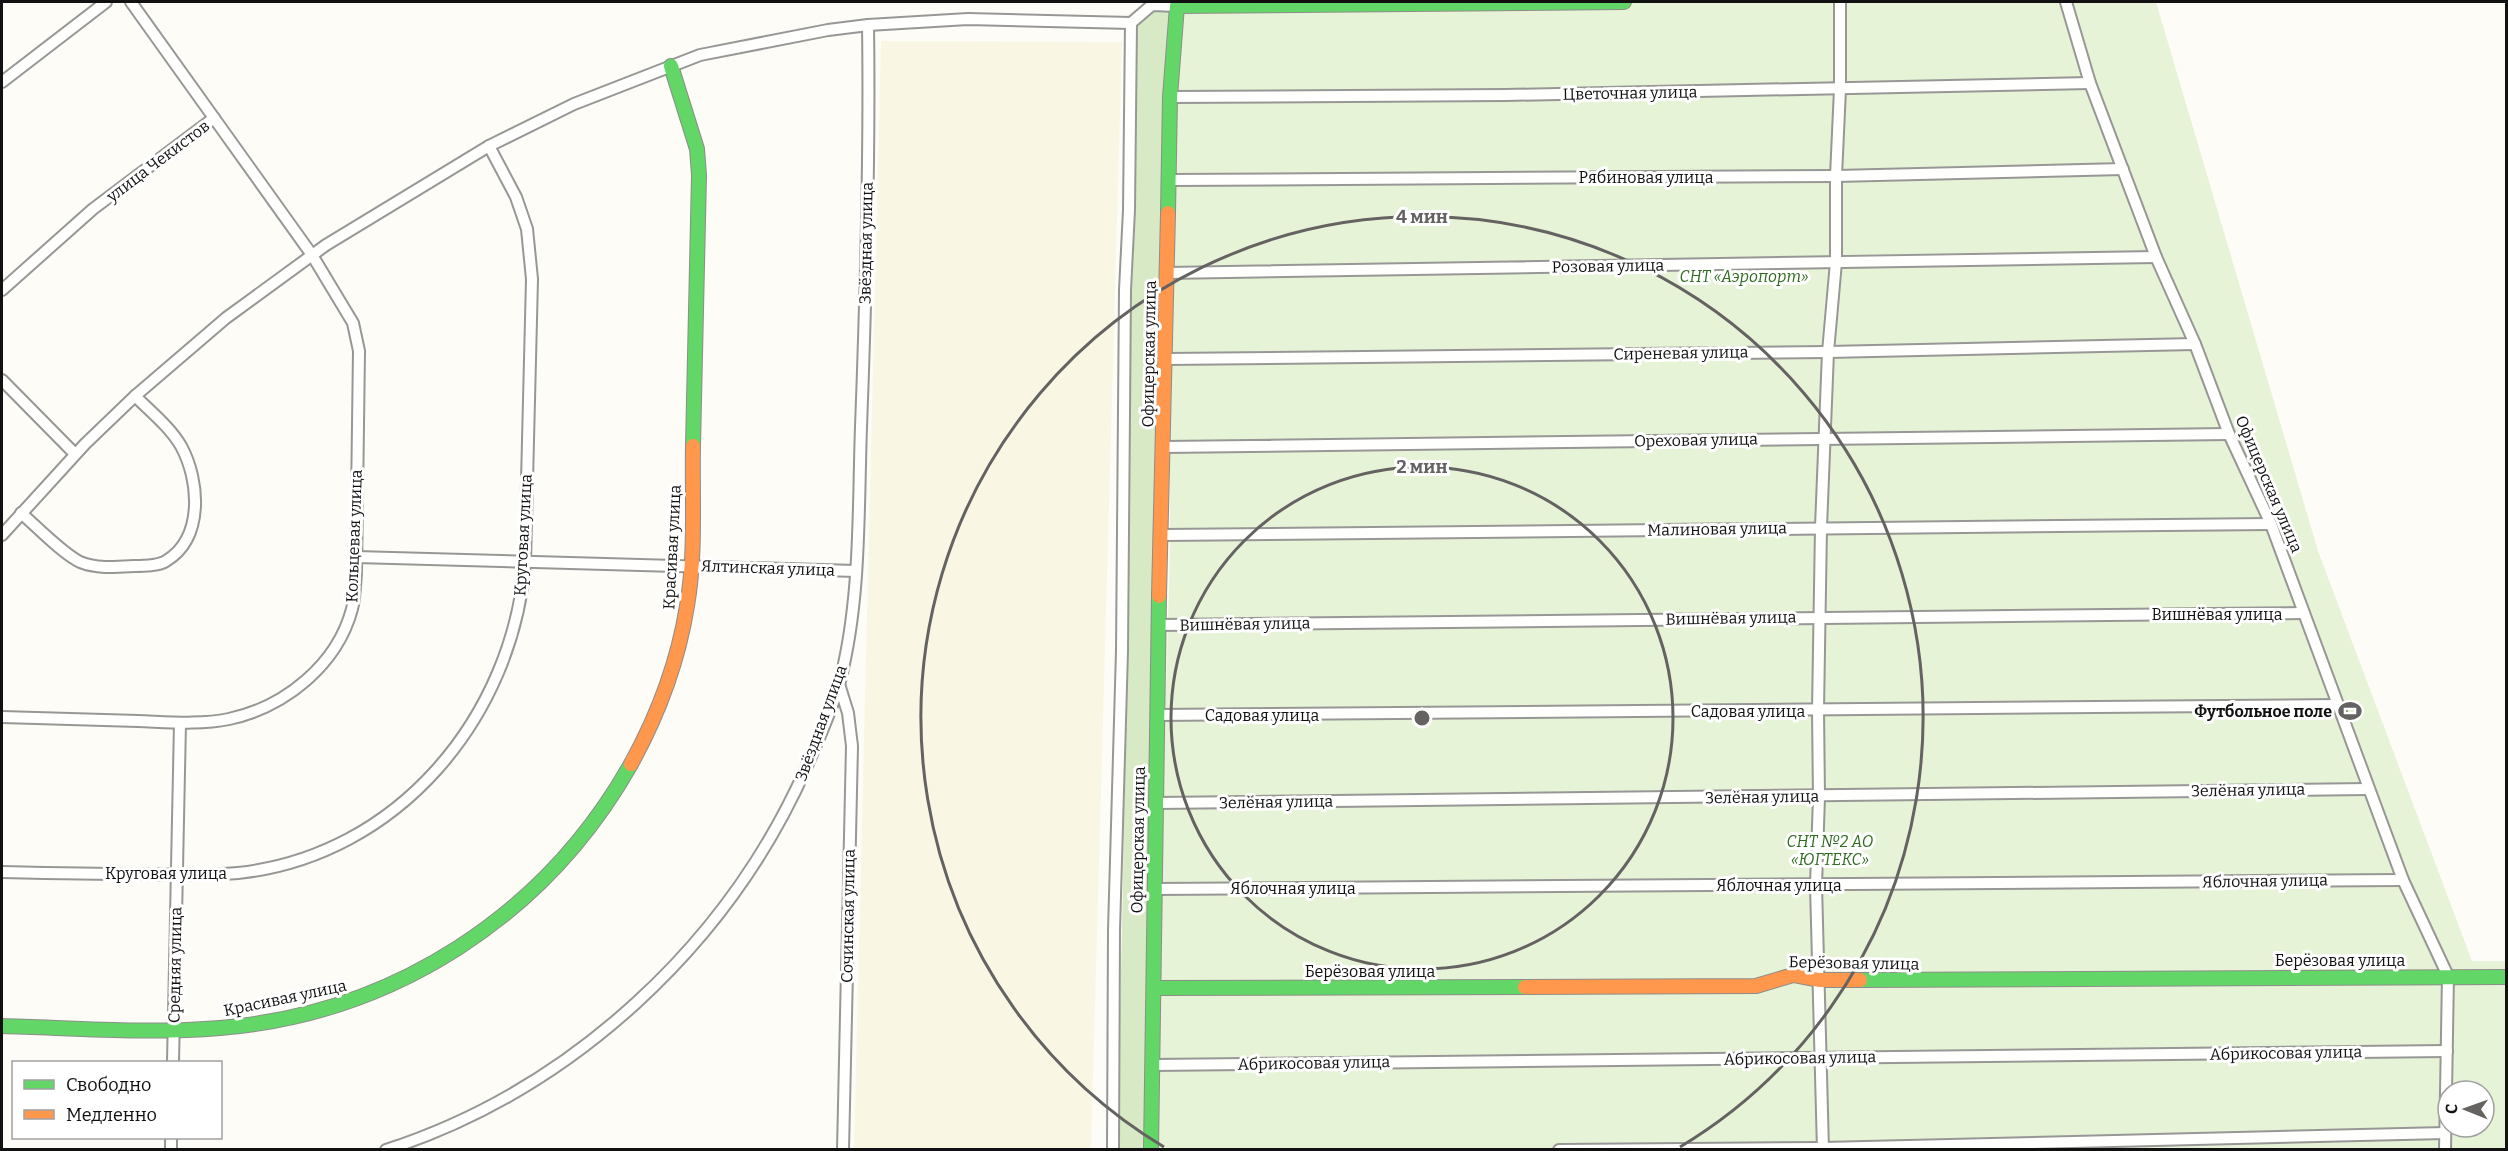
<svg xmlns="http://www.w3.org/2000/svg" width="2508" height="1151" viewBox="0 0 2508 1151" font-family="Bitter,serif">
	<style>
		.farmland { fill: #f9f7e4 }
		.green { fill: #e7f3d7; fill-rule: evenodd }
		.forest { fill: #d8eac5 }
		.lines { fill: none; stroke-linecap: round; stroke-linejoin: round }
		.street-casing { stroke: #979795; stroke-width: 14 }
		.fast-casing { stroke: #8e8d8b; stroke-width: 16 }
		.slow-casing { stroke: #8e8d8b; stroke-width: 16 }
		.street { stroke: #fffffe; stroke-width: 10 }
		.fast { stroke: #63d668; stroke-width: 14 }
		.slow { stroke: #ff974d; stroke-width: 14 }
		.ring { fill: none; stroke: #646362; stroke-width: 3 }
		.labels { text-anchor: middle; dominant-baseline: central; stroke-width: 6; stroke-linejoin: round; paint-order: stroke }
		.street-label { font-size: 16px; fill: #111; stroke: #fff }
		.park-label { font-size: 16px; font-style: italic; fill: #2f6b1f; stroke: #fff }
		.poi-label { font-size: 16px; font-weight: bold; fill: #111; stroke: #fff; text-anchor: end }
		.centre { fill: #646362; stroke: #fff; stroke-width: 3 }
		.ring-label { font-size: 18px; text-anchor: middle; font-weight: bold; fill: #646362; stroke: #fff; stroke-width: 6; stroke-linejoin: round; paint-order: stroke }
	</style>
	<rect width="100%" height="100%" fill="#fdfcf7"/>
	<polygon class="farmland" points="881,41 1122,42 1091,1149 854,1149"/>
	<path class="green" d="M1179 2H2156L2318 551 2472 961H2506V1149L1153 1150 1170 551V97ZM2448 1091H2484V1127H2448Z"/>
	<polygon class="forest" points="1170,7 1144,1149 1117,1150 1123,882 1135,14"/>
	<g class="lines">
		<g class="street-casing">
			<g id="street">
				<polyline points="131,2 214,118"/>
				<polyline points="2066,2 2090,83 2156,257 2195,344 2229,434 2271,524 2403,880 2448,976 2445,1150"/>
				<polyline points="2,82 106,2"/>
				<polyline points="1170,97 1506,95 2090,83"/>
				<polyline points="1169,180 1836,176 2123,169"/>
				<polyline points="1167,273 2156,257"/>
				<path d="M2 290 93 209 214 118 312 255 353 323 359 351 356 573C355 584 355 598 352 609 337 665 285 707 229 719 200 725 168 722 138 721 93 720 47 718 2 717"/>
				<polyline points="1166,359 1828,352 2195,344"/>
				<polyline points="2,380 75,454"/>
				<polyline points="1164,447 2229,434"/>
				<path d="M21 513C36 526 63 554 80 562 97 569 117 567 134 566 144 566 158 566 166 561 204 538 200 481 181 446 170 427 151 412 135 396"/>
				<polyline points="2,535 85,444 135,396 226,318 326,245 489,146 574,104 700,55 828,30 868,25 968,19 1131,23"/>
				<polyline points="1162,535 2271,524"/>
				<polyline points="356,557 856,571"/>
				<polyline points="1159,625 2303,613"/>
				<polyline points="839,684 848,713 852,746 843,1150"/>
				<polyline points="1157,715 2338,705"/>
				<polyline points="1155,803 2368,789"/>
				<path d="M2 872C47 873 92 874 138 874 171 875 205 876 238 873 398 856 513 717 525 562L532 279 527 229 516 197 489 146"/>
				<polyline points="1154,889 2403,880"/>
				<polyline points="173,1062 180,723"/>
				<polyline points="1153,1065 2447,1051"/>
				<polyline points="171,1150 171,1138"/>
				<path d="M386 1150C571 1090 727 946 806 768 818 740 832 711 840 681 861 599 858 512 861 427 866 293 870 159 868 25"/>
				<polyline points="1113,1150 1114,930 1122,651 1125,290 1129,210 1131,23 1152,5 1177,6"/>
				<polyline points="1559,1150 1823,1148 2445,1133"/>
				<polyline points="1823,1150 1816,885 1819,797 1818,710 1821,527 1828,352 1836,262 1836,176 1840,89 1840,2"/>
			</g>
		</g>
		<g class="fast-casing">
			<g id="fast">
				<polyline points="671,66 697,149 699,175 693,446"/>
				<polyline points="1168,213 1170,97 1177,6 1624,2"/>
				<polyline points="1860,980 2506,977"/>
				<polyline points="1154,988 1525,987"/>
				<path d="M2 1026C74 1028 148 1034 220 1028 393 1014 545 916 631 764"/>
				<polyline points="1151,1150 1159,596"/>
			</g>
		</g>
		<g class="slow-casing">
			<g id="slow">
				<polyline points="1159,596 1168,213"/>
				<path d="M631 764C658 715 678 662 687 606 696 554 692 499 693 446"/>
				<polyline points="1525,987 1756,986 1793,975 1819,980 1860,980"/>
			</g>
		</g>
		<use href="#street" class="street"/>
		<use href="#fast" class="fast"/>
		<use href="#slow" class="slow"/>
	</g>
	<g class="ring">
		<circle cx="1422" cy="718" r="251"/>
		<path d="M1164 1147A501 501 0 1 1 1680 1147"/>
	</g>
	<defs>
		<g id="stadium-bare" transform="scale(1.8)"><path d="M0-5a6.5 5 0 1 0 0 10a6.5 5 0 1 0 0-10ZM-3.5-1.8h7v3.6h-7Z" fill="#646362" stroke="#fff" stroke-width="2.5" paint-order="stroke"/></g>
	</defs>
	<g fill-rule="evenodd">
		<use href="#stadium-bare" x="2350" y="711"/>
	</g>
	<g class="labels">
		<g class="street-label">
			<text transform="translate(1630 93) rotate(-1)">Цветочная улица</text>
			<text transform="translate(158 161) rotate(-37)">улица Чекистов</text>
			<text x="1646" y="177">Рябиновая улица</text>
			<text transform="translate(866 243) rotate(-89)">Звёздная улица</text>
			<text transform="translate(1608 266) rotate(-1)">Розовая улица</text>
			<text transform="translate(1681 353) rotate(-1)">Сиреневая улица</text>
			<text transform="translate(1149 354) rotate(-89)">Офицерская улица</text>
			<text transform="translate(1696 440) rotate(-1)">Ореховая улица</text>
			<text transform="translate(2269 484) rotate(67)">Офицерская улица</text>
			<text transform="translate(1717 529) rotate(-1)">Малиновая улица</text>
			<text transform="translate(523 535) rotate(-87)">Круговая улица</text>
			<text transform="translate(354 536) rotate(-88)">Кольцевая улица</text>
			<text transform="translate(672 547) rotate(-87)">Красивая улица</text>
			<text transform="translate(768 568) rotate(2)">Ялтинская улица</text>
			<text x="2217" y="614">Вишнёвая улица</text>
			<text transform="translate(1731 618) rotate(-1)">Вишнёвая улица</text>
			<text transform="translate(1245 624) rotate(-1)">Вишнёвая улица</text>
			<text x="1748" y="711">Садовая улица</text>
			<text x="1262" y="715">Садовая улица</text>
			<text transform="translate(821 723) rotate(-70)">Звёздная улица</text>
			<text transform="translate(2248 790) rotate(-1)">Зелёная улица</text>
			<text transform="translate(1762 797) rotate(-1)">Зелёная улица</text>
			<text transform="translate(1276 802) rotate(-1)">Зелёная улица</text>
			<text transform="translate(1138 840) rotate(-89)">Офицерская улица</text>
			<text x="166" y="873">Круговая улица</text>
			<text transform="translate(2265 881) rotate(-1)">Яблочная улица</text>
			<text x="1779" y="885">Яблочная улица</text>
			<text x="1293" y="888">Яблочная улица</text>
			<text transform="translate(848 916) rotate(-89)">Сочинская улица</text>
			<text x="2340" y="960">Берёзовая улица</text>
			<text transform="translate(1854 963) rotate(1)">Берёзовая улица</text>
			<text transform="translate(175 965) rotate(-89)">Средняя улица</text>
			<text x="1370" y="971">Берёзовая улица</text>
			<text transform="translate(285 998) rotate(-12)">Красивая улица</text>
			<text transform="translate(2286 1053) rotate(-1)">Абрикосовая улица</text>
			<text transform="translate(1800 1058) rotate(-1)">Абрикосовая улица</text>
			<text transform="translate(1314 1063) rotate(-1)">Абрикосовая улица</text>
		</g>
		<g class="park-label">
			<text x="1744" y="276">СНТ «Аэропорт»</text>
			<text x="1830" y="841">СНТ №2 АО<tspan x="1830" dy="18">«ЮГТЕКС»</tspan></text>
		</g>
		<g class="poi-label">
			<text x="2332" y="711">Футбольное поле</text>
		</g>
	</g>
	<circle cx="1422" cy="718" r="9" class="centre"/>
	<g class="ring-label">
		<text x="1422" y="223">4 мин</text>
		<text x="1422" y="473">2 мин</text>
	</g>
	<rect width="2508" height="1151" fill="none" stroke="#111111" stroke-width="6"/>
	<rect x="12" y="1061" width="210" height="78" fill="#ffffff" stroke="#a0a0a0" stroke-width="1.5"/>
	<rect x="24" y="1080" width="30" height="9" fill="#63d668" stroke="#a0a0a0" stroke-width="1.5"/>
	<text x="66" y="1091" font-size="18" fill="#111111">Свободно</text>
	<rect x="24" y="1110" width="30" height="9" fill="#ff974d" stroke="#a0a0a0" stroke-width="1.5"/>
	<text x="66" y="1121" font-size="18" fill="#111111">Медленно</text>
	<g transform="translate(2466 1109) rotate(271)"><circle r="28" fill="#ffffff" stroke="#a0a0a0" stroke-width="1.5"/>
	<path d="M0-4.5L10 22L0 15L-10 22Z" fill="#646362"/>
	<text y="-9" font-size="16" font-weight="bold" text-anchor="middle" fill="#111111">С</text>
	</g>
</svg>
